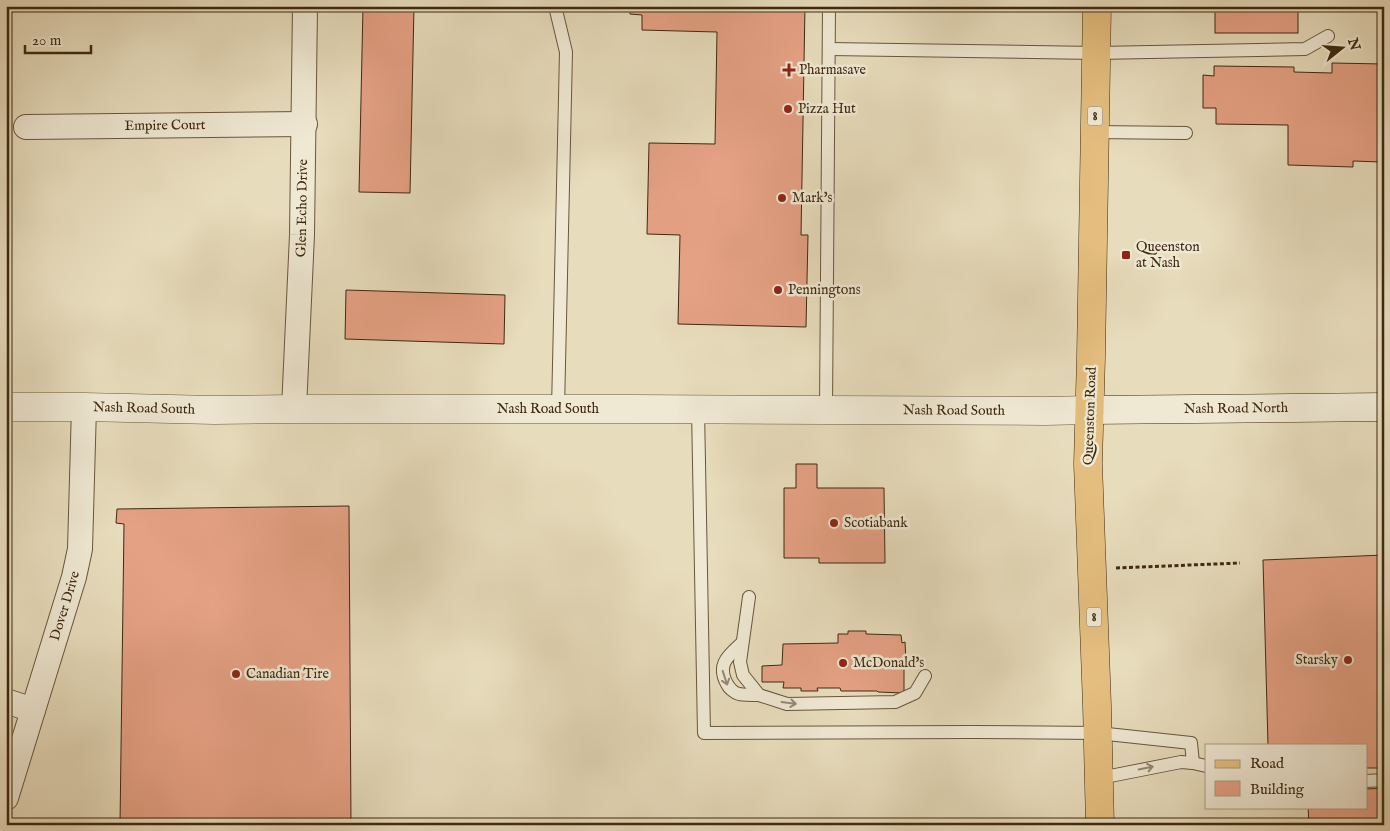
<svg xmlns="http://www.w3.org/2000/svg" width="1390" height="831" viewBox="0 0 1390 831" font-family="'IM FELL English',serif">
	<style>
		.building { fill: #e5a184; stroke: #3f2910 }
		.lines { fill: none; stroke-linecap: round; stroke-linejoin: round }
		.service-casing { stroke: #69563b; stroke-width: 14 }
		.minor-casing { stroke: #69563b; stroke-width: 26 }
		.tertiary-casing { stroke: #69563b; stroke-width: 29 }
		.secondary-casing { stroke: #3f2910; stroke-width: 29 }
		.primary-casing { stroke: #3f2910; stroke-width: 29 }
		.path { stroke: #3f2910; stroke-width: 3; stroke-dasharray: 4 2.5; stroke-linecap: butt }
		.service { stroke: #efe8d3; stroke-width: 12 }
		.minor { stroke: #efe8d3; stroke-width: 24 }
		.tertiary { stroke: #efe8d3; stroke-width: 28 }
		.secondary { stroke: #efe8d3; stroke-width: 28 }
		.primary { stroke: #e4be7e; stroke-width: 28 }
		.oneway { stroke: #978872 }
		.poi-dot { fill: #8f2418; stroke: #efe8d3; stroke-width: 2 }
		.labels { text-anchor: middle; dominant-baseline: central; stroke-width: 5; stroke-linejoin: round; paint-order: stroke }
		.shield { fill: #efe8d3; stroke: #74624a; stroke-width: 1 }
		.shield-label { font-size: 12px; font-weight: bold; fill: #3f2910 }
		.poi-label { font-size: 14px; fill: #3f2910; stroke: #efe8d3; text-anchor: start }
		.street-label { font-size: 14px; fill: #3f2910; stroke: #efe8d3 }
	</style>
	<rect width="100%" height="100%" fill="#e7dcbc"/>
	<filter id="stains"><feTurbulence type="fractalNoise" baseFrequency=".004" numOctaves="4"/><feColorMatrix values="0 0 0 0 .2 0 0 0 0 .09 0 0 0 0 .02 0 0 0 .5 -.17"/></filter>
	<radialGradient id="worn" r=".72"><stop offset=".6" stop-color="#630" stop-opacity="0"/><stop offset="1" stop-color="#630" stop-opacity=".3"/></radialGradient>
	<g class="building">
		<polygon points="363,6 414,6 410,193 359,192"/>
		<polygon points="630,6 805,6 801,235 808,235 806,327 678,324 680,235 647,234 649,143 715,144 717,32 642,30 642,15 630,14"/>
		<rect x="1215" y="6" width="83" height="27"/>
		<polygon points="1332,63 1384,64 1384,213 1380,213 1381,162 1353,161 1353,167 1288,165 1288,125 1216,124 1216,108 1203,108 1203,75 1214,76 1214,66 1294,67 1294,72 1332,73"/>
		<polygon points="346,290 505,295 504,344 345,339"/>
		<polygon points="796,464 817,464 817,488 884,488 885,563 819,563 819,558 784,558 784,488 796,488"/>
		<polygon points="349,506 351,825 120,825 124,524 116,523 117,509"/>
		<polygon points="1384,555 1384,768 1366,768 1366,745 1268,745 1263,560"/>
		<polygon points="848,631 866,631 866,634 901,635 902,643 905,642 906,661 904,661 904,693 878,692 877,691 841,691 840,688 817,688 818,691 801,691 801,688 783,688 784,682 762,682 762,666 782,665 783,644 838,643 838,634 848,634"/>
		<polygon points="1384,788 1384,825 1309,825 1308,807 1366,807 1366,789"/>
	</g>
	<g class="lines">
		<g class="service-casing">
			<g id="service">
				<polyline points="555,6 566,52 558,409"/>
				<polyline points="829,49 1096,53 1305,49 1328,36"/>
				<polyline points="1094,132 1186,133"/>
				<polyline points="698,409 704,733 973,732 1098,733 1191,743 1193,763"/>
				<polyline points="826,410 829,6"/>
				<polyline points="749,597 740,662 743,675 759,695 787,704 895,702 915,693 925,676"/>
				<path d="M742 643C729 655 716 664 727 684 729 688 734 693 739 694 745 695 753 695 759 695"/>
				<polyline points="1100,778 1181,762 1193,763 1206,766"/>
				<polyline points="1366,781 1384,780"/>
			</g>
		</g>
		<g class="minor-casing">
			<g id="minor">
				<path id="s1" d="M26 127 305 124"/>
				<path id="s2" d="M294 409 302 235 305 6"/>
				<polyline points="6,701 33,710"/>
				<path id="s3" d="M6 798 74 577 80 549 84 407"/>
			</g>
		</g>
		<g class="tertiary-casing">
			<g id="tertiary">
				<path id="s4" d="M6 407H84L214 410 294 409H633L1045 411 1090 410"/>
			</g>
		</g>
		<g class="secondary-casing">
			<g id="secondary">
				<path id="s5" d="M1090 410 1384 407"/>
			</g>
		</g>
		<g class="primary-casing">
			<polyline id="primary" points="1097,6 1091,357 1088,464 1097,706 1100,825"/>
		</g>
		<polyline class="path" points="1116,568 1240,563"/>
		<use href="#service" class="service"/>
		<use href="#minor" class="minor"/>
		<use href="#tertiary" class="tertiary"/>
		<use href="#secondary" class="secondary"/>
		<use href="#primary" class="primary"/>
	</g>
	<defs><path id="oneway-shaft" d="M-6 0H5M1.5-3L5.5 0L1.5 3" fill="none" stroke-width="1.6" stroke-linecap="round" stroke-linejoin="round" transform="scale(1.25)"/></defs>
	<g class="oneway">
		<use href="#oneway-shaft" transform="translate(725 678) rotate(72)"/>
		<use href="#oneway-shaft" transform="translate(789 703) rotate(7)"/>
		<use href="#oneway-shaft" transform="translate(1146 768) rotate(-12)"/>
	</g>
	<g class="poi-dot">
		<path d="M786.5 62.5h5v5h5v5h-5v5h-5v-5h-5v-5h5z"/>
		<circle cx="788" cy="109" r="5"/>
		<circle cx="782" cy="198" r="5"/>
		<rect x="1121" y="250" width="10" height="10" rx="2.5"/>
		<circle cx="778" cy="290" r="5"/>
		<circle cx="834" cy="523" r="5"/>
		<circle cx="1348" cy="660" r="5"/>
		<circle cx="843" cy="663" r="5"/>
		<circle cx="236" cy="674" r="5"/>
	</g>
	<g class="labels">
		<g class="shield">
			<rect x="1087.5" y="106.5" width="15" height="19" rx="4"/>
			<rect x="1086.5" y="607.5" width="15" height="19" rx="4"/>
		</g>
		<g class="shield-label">
			<text x="1095" y="116">8</text>
			<text x="1094" y="617">8</text>
		</g>
		<g class="poi-label">
			<text x="799" y="70">Pharmasave</text>
			<text x="798" y="109">Pizza Hut</text>
			<text x="792" y="198">Mark's</text>
			<text x="1136" y="247">Queenston<tspan x="1136" dy="16">at Nash</tspan></text>
			<text x="788" y="290">Penningtons</text>
			<text x="844" y="523">Scotiabank</text>
			<text x="1338" y="660" text-anchor="end">Starsky</text>
			<text x="853" y="663">McDonald's</text>
			<text x="246" y="674">Canadian Tire</text>
		</g>
		<g class="street-label">
			<text stroke="none"><textPath href="#s1" startOffset="139">Empire Court</textPath></text>
			<text stroke="none"><textPath href="#s2" startOffset="201">Glen Echo Drive</textPath></text>
			<text stroke="none"><textPath href="#s4" startOffset="138">Nash Road South</textPath></text>
			<text stroke="none"><textPath href="#s4" startOffset="542">Nash Road South</textPath></text>
			<text stroke="none"><textPath href="#s5" startOffset="146">Nash Road North</textPath></text>
			<text stroke="none"><textPath href="#s4" startOffset="948">Nash Road South</textPath></text>
			<text transform="translate(1090 416) rotate(-88)">Queenston Road</text>
			<text stroke="none"><textPath href="#s3" startOffset="201">Dover Drive</textPath></text>
		</g>
	</g>
	<rect width="1390" height="831" fill="none" stroke="#e7dcbc" stroke-width="25"/>
	<rect x="8" y="8" width="1375" height="816" fill="none" stroke="#3f2910" stroke-width="2.5"/>
	<rect x="12" y="12" width="1365" height="806" fill="none" stroke="#3f2910"/>
	<rect x="1205" y="744" width="162" height="65" fill="#efe8d3" stroke="#a99c85"/>
	<rect x="1215" y="760" width="25" height="8" fill="#e4be7e" stroke="#a99c85"/>
	<text x="1250" y="768" font-size="15" fill="#3f2910">Road</text>
	<rect x="1215" y="781" width="25" height="15" fill="#e5a184" stroke="#a99c85"/>
	<text x="1250" y="794" font-size="15" fill="#3f2910">Building</text>
	<g transform="translate(1342 48) rotate(73)" stroke="#efe8d3" stroke-width="4" paint-order="stroke">
	<path d="M0-4L9 19L0 12L-9 19Z" fill="#3f2910"/>
	<text y="-8" font-size="14" font-weight="bold" text-anchor="middle" fill="#3f2910">N</text>
	</g>
	<path d="M25 45v8h66v-8" fill="none" stroke="#3f2910" stroke-width="2.5"/>
	<text x="32" y="45" font-size="15" fill="#3f2910" stroke="#efe8d3" stroke-width="4" paint-order="stroke">20 m</text>
	<rect width="100%" height="100%" filter="url(#stains)"/>
	<rect width="100%" height="100%" fill="url(#worn)"/>
</svg>
